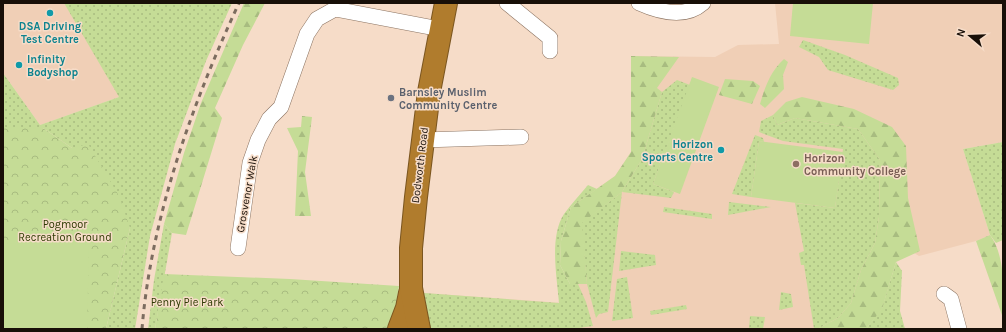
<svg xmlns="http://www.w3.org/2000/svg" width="1006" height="332" viewBox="0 0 1006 332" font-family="Karla,sans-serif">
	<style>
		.built { fill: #f0cfb6 }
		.grass { fill: url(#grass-dots) }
		.forest { fill: url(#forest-firs) }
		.park { fill: url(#park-crowns) }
		.pitch { fill: #c5dc96 }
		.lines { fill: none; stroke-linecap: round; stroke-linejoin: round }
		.minor-casing { stroke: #8c7462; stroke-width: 16 }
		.highway-casing { stroke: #7b5620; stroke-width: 24 }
		.minor { stroke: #fff; stroke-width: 15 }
		.highway { stroke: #b07c2d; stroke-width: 22 }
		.rail { stroke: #7c6c5f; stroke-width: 3; stroke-dasharray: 5 5; stroke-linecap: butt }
		.culture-dot { fill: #0f9aa8; stroke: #f6dcc8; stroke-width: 1.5 }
		.worship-dot { fill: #6b7280; stroke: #f6dcc8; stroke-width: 1.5 }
		.education-dot { fill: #8d6e63; stroke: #f6dcc8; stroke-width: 1.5 }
		.labels { text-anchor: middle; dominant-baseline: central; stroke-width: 3; stroke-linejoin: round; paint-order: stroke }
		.culture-label { font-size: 11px; font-weight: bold; fill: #0d838f; stroke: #f6dcc8 }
		.worship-label { font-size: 11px; font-weight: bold; fill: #5b616d; stroke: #f6dcc8; text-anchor: start }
		.education-label { font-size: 11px; font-weight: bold; fill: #785e54; stroke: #f6dcc8; text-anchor: start }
		.street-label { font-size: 11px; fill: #180f08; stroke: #f6dcc8 }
		.park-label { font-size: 11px; fill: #2c3901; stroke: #f6dcc8 }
	</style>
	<defs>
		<pattern id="grass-dots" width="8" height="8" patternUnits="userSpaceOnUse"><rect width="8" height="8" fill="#c5dc96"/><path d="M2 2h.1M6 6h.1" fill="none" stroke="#a8bc80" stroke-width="1.8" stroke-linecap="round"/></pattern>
		<pattern id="forest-firs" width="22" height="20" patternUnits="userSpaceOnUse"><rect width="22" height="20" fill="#c5dc96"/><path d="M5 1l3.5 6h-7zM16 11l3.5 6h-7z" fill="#a8bc80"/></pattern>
		<pattern id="park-crowns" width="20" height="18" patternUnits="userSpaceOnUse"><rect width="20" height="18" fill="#c5dc96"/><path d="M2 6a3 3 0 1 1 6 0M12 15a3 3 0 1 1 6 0" fill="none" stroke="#a8bc80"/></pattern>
	</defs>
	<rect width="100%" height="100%" fill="#f6dcc8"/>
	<g class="built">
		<polygon points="3,3 232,3 119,97 40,125 3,73"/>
		<polygon points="775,3 1003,3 1003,142 963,149 990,235 976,241 919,256 901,245 866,329 430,329 424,293 576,304 571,207 615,176 631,152 631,56 715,57 738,45 779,44"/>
	</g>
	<g class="grass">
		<polygon points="64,3 232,3 206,61 175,144 150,236 135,329 106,329 130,228 72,148 43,128 3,128 3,73 40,125 119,97"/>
		<polygon points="803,40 845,55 898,78 899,85 893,90 828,70 819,57 799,47"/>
		<polygon points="677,80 690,85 653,184 674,192 671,198 622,192 608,312 599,314 596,318 587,284 581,223 622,192 642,159 662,92"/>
		<polygon points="773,115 777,125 795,118 858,129 880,160 879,217 875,243 861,270 851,303 838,318 817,329 814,329 804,265 801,265 799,253 804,251 795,203 835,208 843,149 783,141 759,132 761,121"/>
		<polygon points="755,135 763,138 764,142 759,141 751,197 732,194"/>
		<polygon points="1003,142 1003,240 996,243 990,235 963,149"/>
		<path d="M588 185 597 189 571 207 561 241 560 265 570 284H578L586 302 593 326 572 329H430L424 293 559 303C557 277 549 237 564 214 571 204 580 195 588 185Z"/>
		<polygon points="729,202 771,207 728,215"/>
		<polygon points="664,207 712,214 712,219 663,212"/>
		<polygon points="164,224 172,233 155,329 148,329 154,280"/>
		<polygon points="621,251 655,255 656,265 619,271"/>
		<polygon points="896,262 902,271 900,311 905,329 866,329 882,308"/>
		<polygon points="627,277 633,318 612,321 617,279"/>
		<polygon points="781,292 791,294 793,307 779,310"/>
		<polygon points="686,305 687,309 651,315 650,311"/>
		<polygon points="750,316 765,317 763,329 749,329"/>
	</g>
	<g class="forest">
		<polygon points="244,3 265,3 243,45 215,108 222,118 186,235 172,233 164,224 184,153 201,103"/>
		<polygon points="631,56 679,57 657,88 662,92 642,159 622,192 582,223 587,284 570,284 560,265 561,241 571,207 615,176 631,152"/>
		<path d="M784 59 788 62 783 75 784 89 765 108 760 104C765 87 770 72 784 59Z"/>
		<polygon points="725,79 753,81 760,86 752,104 719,95"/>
		<polygon points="802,97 854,109 892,127 906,146 908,198 920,251 896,262 882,309 866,329 817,329 838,318 851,303 861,270 875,243 879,217 880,160 858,129 795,118 777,125 773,115 786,102"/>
		<polygon points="302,116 312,117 305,172 311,216 295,216 298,151 287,128 301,127"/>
		<path d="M990 235C1006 257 1003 290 1003 318L976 241Z"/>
	</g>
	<g class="park">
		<polygon points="3,128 43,128 72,148 88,144 119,196 130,228 106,329 3,329"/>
		<polygon points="164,274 290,279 399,286 395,313 387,329 155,329"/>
	</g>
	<g class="pitch">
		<polygon points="793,3 873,3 869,44 790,36"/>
		<polygon points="692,77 719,87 680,194 653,184"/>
		<polygon points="759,141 843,152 835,208 751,197"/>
		<polygon points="4,243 89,245 87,329 3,329"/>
	</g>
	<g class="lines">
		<g class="minor-casing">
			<g id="minor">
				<polyline points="507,3 550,38 550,51"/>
				<path d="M639 3C659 12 685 19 703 3"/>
				<polyline points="423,140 521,137"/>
				<polyline points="238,248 250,163 258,140 269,119 281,107 307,34 317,19 335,9 440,29"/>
				<polyline points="944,294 951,299 959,329"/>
			</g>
		</g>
		<g class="highway-casing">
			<g id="highway">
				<polyline points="399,329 407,308 410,293"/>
				<polyline points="419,329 411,288 411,248 416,197 429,92 446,3"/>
			</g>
		</g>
		<use href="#minor" class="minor"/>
		<use href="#highway" class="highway"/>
		<path class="rail" d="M142 329C151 218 192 104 239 3"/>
	</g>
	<g class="culture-dot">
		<circle cx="50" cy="13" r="4"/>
		<circle cx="19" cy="65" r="4"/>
		<circle cx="721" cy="150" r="4"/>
	</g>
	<circle class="worship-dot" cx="391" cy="98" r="4"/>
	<circle class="education-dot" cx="796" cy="164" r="4"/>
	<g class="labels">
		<g class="culture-label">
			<text x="50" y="26">DSA Driving<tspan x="50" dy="13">Test Centre</tspan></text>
			<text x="27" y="59" text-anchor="start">Infinity<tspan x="27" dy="13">Bodyshop</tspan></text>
			<text x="713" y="144" text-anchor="end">Horizon<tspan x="713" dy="13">Sports Centre</tspan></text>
		</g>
		<g class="worship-label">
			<text x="399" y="92">Barnsley Muslim<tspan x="399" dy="13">Community Centre</tspan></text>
		</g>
		<g class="education-label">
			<text x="804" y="158">Horizon<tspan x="804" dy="13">Community College</tspan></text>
		</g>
		<g class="street-label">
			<text transform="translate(420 165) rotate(-83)">Dodworth Road</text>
			<text transform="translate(247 194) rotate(-80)">Grosvenor Walk</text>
		</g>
		<g class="park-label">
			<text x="65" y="224">Pogmoor<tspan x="65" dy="13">Recreation Ground</tspan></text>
			<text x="187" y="302">Penny Pie Park</text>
		</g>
	</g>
	<rect width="1006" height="332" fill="none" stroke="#180f08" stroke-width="8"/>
	<g transform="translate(970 36) rotate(289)" stroke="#f6dcc8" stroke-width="3" paint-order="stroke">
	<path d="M0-3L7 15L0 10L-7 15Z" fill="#180f08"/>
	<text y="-6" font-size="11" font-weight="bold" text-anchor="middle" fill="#180f08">N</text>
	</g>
</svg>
